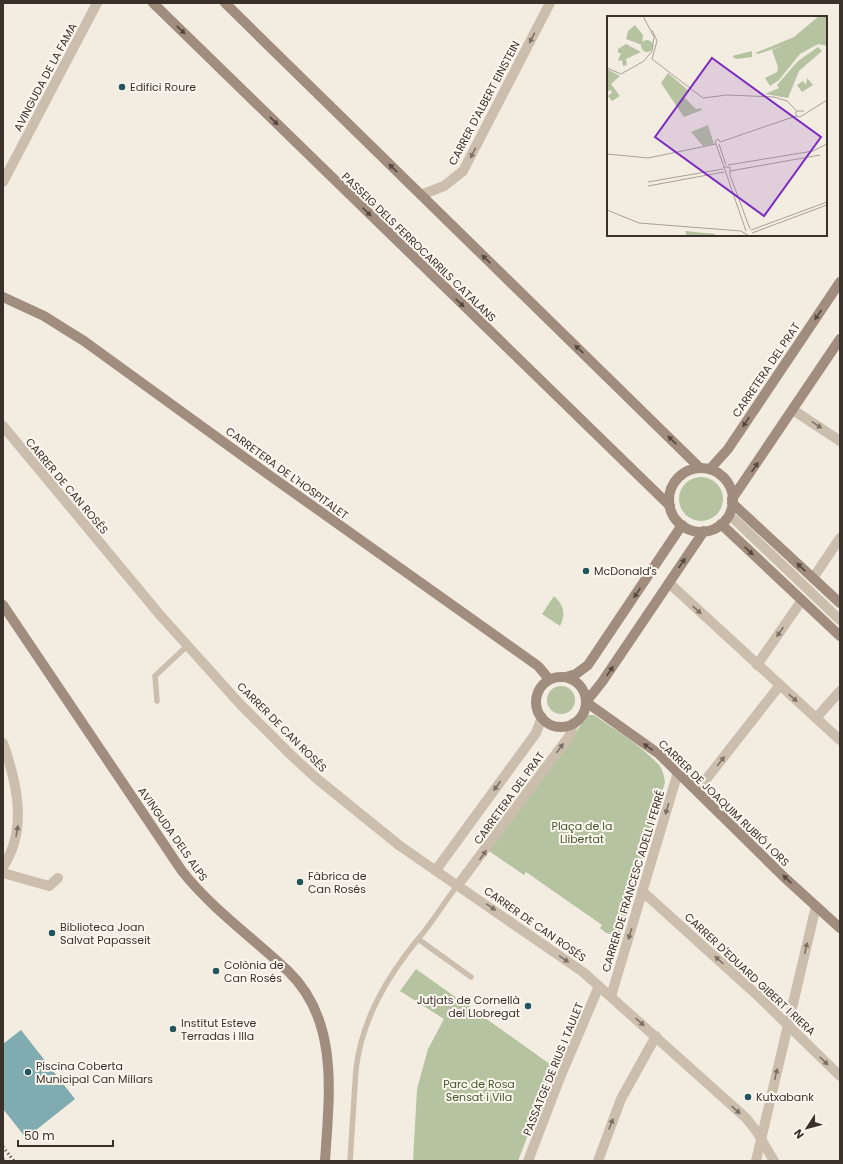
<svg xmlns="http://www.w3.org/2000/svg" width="843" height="1164" viewBox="0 0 843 1164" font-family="Poppins,sans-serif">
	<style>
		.green { fill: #b5c3a1 }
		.water { fill: #80abb1 }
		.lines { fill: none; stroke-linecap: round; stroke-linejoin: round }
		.lane { stroke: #ccbead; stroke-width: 5.5 }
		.street { stroke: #ccbead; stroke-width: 10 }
		.secondary { stroke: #a08d7e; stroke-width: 10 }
		.rail { stroke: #3b312b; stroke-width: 3; stroke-dasharray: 1 3; stroke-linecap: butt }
		.oneway { fill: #544840 }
		.oneway2 { fill: #7c7066 }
		.poi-dot { fill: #21545c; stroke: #fbf6ee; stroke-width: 1.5 }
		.labels { text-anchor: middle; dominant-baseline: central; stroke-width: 4; stroke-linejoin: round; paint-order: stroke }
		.street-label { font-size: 11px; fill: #3b312b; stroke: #fbf6ee }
		.poi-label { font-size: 11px; fill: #3b312b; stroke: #fbf6ee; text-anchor: start }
		.park-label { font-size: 11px; fill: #46592f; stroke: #fbf6ee }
		.inset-road { fill: none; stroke: #a9a198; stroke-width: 1 }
		.view { fill: #7b2cbf; fill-opacity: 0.15; stroke: #7b2cbf; stroke-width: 2 }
		.inset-edge { fill: none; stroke: #3b312b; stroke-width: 2 }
	</style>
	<rect width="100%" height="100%" fill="#f3ece1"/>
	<g class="green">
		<circle cx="701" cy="499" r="22"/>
		<path d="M554 596C564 605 566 614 560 626L542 614Z"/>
		<circle cx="561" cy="700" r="14"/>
		<path d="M588 715H594C615 730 641 745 659 765 663 770 664 776 665 782L620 936 606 933 600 928 602 925 526 872 524 875 489 851Z"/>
		<polygon points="416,969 554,1067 518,1161 413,1161 417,1089 428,1049 444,1019 400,991"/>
	</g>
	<polygon class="water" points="21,1030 75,1099 26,1138 3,1109 3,1044"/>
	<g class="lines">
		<g class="lane">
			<polyline points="157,701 155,676 187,646"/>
			<polyline points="418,939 471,977"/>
			<path d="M350 1161 356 1069C362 1019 387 977 418 939 433 922 444 902 458 885"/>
		</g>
		<g class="street">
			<polyline points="3,182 97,3"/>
			<polyline points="421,195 444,186 463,171 550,3"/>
			<polyline points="793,410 840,441"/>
			<polyline points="3,426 160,615 240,704 291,755 316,778 400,846 583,972 746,1118 757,1132 774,1161"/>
			<polyline points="735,520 840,620"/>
			<polyline points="813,578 840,538"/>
			<polyline points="669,583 840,740"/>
			<polyline points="757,665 802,600"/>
			<polyline points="816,718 840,691"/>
			<path d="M3 743C17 783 28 829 3 867"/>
			<polyline points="697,791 780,685"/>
			<polyline points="436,870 536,733 542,717"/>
			<polyline points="3,873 49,886 58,878"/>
			<polyline points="458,885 570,735 573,723"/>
			<polyline points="642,891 757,995 840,1076"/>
			<polyline points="611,996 678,772"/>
			<polyline points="528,1161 559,1080 599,986"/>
			<polyline points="598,1161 621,1099 656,1036"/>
			<polyline points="756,1161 816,906"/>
		</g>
		<g class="secondary">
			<polyline points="153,3 670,506"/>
			<polyline points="225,3 700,468"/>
			<polyline points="3,297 44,316 84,341 269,475 538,666 549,679"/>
			<circle cx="701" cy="500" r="32"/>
			<polyline points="710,469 728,449 840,282"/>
			<polyline points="732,499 840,339"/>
			<polyline points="732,503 840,603"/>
			<polyline points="721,524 840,636"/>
			<path d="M3 605 182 871C212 909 252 937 288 971 340 1021 329 1096 325 1161"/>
			<polyline points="566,677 576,674 588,665 682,525"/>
			<circle cx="561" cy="702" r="25"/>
			<polyline points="586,702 659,754 785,878 840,928"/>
			<polyline points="586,702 602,682 704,531"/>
		</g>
		<g class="rail">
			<polyline points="3,1147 14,1161"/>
			<polyline points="3,1159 4,1161"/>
		</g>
	</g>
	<defs><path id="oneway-solid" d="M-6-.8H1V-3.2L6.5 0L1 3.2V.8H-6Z"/></defs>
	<g class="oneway">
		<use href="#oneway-solid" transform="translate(181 30) rotate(44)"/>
		<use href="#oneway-solid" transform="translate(274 121) rotate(44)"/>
		<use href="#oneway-solid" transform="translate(393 168) rotate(-136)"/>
		<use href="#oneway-solid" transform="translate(367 212) rotate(44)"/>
		<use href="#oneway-solid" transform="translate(486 259) rotate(-136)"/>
		<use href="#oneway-solid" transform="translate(460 303) rotate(44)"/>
		<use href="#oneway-solid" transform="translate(818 315) rotate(124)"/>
		<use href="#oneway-solid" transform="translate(579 349) rotate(-136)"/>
		<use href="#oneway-solid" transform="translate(746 422) rotate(124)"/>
		<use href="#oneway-solid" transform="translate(672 440) rotate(-136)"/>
		<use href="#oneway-solid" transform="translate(755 467) rotate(-55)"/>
		<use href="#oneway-solid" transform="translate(749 551) rotate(43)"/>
		<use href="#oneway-solid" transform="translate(682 563) rotate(-56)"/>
		<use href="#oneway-solid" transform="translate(801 567) rotate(-137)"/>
		<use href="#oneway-solid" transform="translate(637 593) rotate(124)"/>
		<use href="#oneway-solid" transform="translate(610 671) rotate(-56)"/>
		<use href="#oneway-solid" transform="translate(648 747) rotate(-145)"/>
		<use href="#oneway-solid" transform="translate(787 879) rotate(-137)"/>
	</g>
	<g class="oneway2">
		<use href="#oneway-solid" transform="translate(532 38) rotate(117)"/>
		<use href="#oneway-solid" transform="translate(473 153) rotate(117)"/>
		<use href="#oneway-solid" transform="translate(817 425) rotate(34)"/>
		<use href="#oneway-solid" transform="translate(697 610) rotate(42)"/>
		<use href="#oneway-solid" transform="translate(780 632) rotate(125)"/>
		<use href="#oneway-solid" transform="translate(793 698) rotate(42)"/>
		<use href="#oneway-solid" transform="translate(560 748) rotate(-54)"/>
		<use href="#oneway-solid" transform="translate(721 761) rotate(-52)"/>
		<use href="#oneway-solid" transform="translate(497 786) rotate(126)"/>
		<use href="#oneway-solid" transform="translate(667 809) rotate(107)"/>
		<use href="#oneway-solid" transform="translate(17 831) rotate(-80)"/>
		<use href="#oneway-solid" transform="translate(483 855) rotate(-54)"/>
		<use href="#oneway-solid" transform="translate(491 907) rotate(35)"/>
		<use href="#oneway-solid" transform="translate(630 934) rotate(107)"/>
		<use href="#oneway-solid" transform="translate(806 948) rotate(-77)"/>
		<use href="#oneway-solid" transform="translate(564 959) rotate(35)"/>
		<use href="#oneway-solid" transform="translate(719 960) rotate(-138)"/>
		<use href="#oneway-solid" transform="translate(640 1022) rotate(42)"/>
		<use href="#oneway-solid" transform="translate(824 1061) rotate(45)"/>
		<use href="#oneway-solid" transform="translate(776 1074) rotate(-77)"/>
		<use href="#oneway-solid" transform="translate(736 1110) rotate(42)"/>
		<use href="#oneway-solid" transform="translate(611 1124) rotate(-68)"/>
	</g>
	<g class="poi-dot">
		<circle cx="122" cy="87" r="4"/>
		<circle cx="586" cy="571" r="4"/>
		<circle cx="300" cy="882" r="4"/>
		<circle cx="52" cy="933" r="4"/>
		<circle cx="216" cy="971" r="4"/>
		<circle cx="528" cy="1006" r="4"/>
		<circle cx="173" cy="1029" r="4"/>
		<circle cx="28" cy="1072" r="4"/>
		<circle cx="748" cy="1097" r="4"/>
	</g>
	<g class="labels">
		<g class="street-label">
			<text transform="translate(45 77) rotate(-62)">AVINGUDA DE LA FAMA</text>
			<text transform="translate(484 103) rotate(-62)">CARRER D'ALBERT EINSTEIN</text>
			<text transform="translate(419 247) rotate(44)">PASSEIG DELS FERROCARRILS CATALANS</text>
			<text transform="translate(766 370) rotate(-56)">CARRETERA DEL PRAT</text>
			<text transform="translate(287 473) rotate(36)">CARRETERA DE L'HOSPITALET</text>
			<text transform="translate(67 486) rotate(50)">CARRER DE CAN ROSÉS</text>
			<text transform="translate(282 727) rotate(45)">CARRER DE CAN ROSÉS</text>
			<text transform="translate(509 798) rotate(-54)">CARRETERA DEL PRAT</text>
			<text transform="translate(724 803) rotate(44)">CARRER DE JOAQUIM RUBIÓ I ORS</text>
			<text transform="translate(173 834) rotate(55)">AVINGUDA DELS ALPS</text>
			<text transform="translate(633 881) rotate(-73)">CARRER DE FRANCESC ADELL I FERRÉ</text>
			<text transform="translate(535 924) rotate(35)">CARRER DE CAN ROSÉS</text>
			<text transform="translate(750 974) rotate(43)">CARRER D'EDUARD GIBERT I RIERA</text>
			<text transform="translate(553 1069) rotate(-68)">PASSATGE DE RIUS I TAULET</text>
		</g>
		<g class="poi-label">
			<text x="130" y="87">Edifici Roure</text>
			<text x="594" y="571">McDonald's</text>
			<text x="308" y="876">Fàbrica de<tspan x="308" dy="13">Can Rosés</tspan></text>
			<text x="60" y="927">Biblioteca Joan<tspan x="60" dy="13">Salvat Papasseit</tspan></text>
			<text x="224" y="965">Colònia de<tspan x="224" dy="13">Can Rosés</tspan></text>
			<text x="520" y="1000" text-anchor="end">Jutjats de Cornellà<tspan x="520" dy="13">del Llobregat</tspan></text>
			<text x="181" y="1023">Institut Esteve<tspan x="181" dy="13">Terradas i Illa</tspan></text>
			<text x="36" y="1066">Piscina Coberta<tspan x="36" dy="13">Municipal Can Millars</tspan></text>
			<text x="756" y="1097">Kutxabank</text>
		</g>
		<g class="park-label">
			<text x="582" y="826">Plaça de la<tspan x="582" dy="13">Llibertat</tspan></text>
			<text x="479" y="1084">Parc de Rosa<tspan x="479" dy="13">Sensat i Vila</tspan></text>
		</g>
	</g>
	<g transform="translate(607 16)">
		<rect width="220" height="220" fill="#f3ece1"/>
		<path d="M212 0H220V30L211 28 193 38 172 64 163 70 158 62 170 56 171 51 165 34 178 29 151 38 148 37 187 21ZM28 9 36 19 35 29 19 23 21 15ZM34 30a6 6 0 1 1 12 0a6 6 0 1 1-12 0ZM19 28 34 36 19 43 20 49 16 50 15 44 11 45 14 37H11V33ZM211 31 215 35 192 55 181 82 158 78 172 72 170 69 191 45ZM145 35V41L129 43 125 40ZM0 53 13 60 4 68 13 80 5 85 1 80 5 76 3 74 0 76ZM61 57 82 75 77 81 89 93 94 92 95 94 77 101 54 67ZM200 62 206 69 195 76 190 69 196 65 199 69ZM101 109 107 128 96 130 84 116ZM78 215 108 218V220H80Z" fill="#b5c3a1"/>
		<path class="inset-road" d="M45 43 96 82 120 79 167 81 180 85 189 94M45 43 50 25 45 14M0 52 14 58 37 45 45 35 47 21 36 0M189 100 193 101 220 84M189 100V95H197M113 126 111 123 108 125 139 215M113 126 189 100M112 128 119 149M206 135 220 128M0 138 41 142 109 128M121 149 206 135M116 151H123V159L143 213M123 155 213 139M41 166 116 153M41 170 117 156M0 194 32 207 134 215 142 220M144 214 220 186M145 217 220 189"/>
		<path class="view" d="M105 42 214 121 157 200 48 121Z"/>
		<rect width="220" height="220" class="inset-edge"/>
	</g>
	<rect width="843" height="1164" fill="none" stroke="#3b312b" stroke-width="8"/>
	<g transform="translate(807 1128) rotate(234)" stroke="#fbf6ee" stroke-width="3" paint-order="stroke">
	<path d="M0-3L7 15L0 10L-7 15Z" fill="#3b312b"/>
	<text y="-6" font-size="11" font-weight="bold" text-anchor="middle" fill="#3b312b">N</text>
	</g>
	<path d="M18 1140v6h95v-6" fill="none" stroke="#3b312b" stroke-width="2"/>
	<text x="24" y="1140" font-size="12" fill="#3b312b" stroke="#fbf6ee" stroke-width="3" paint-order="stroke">50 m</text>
</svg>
